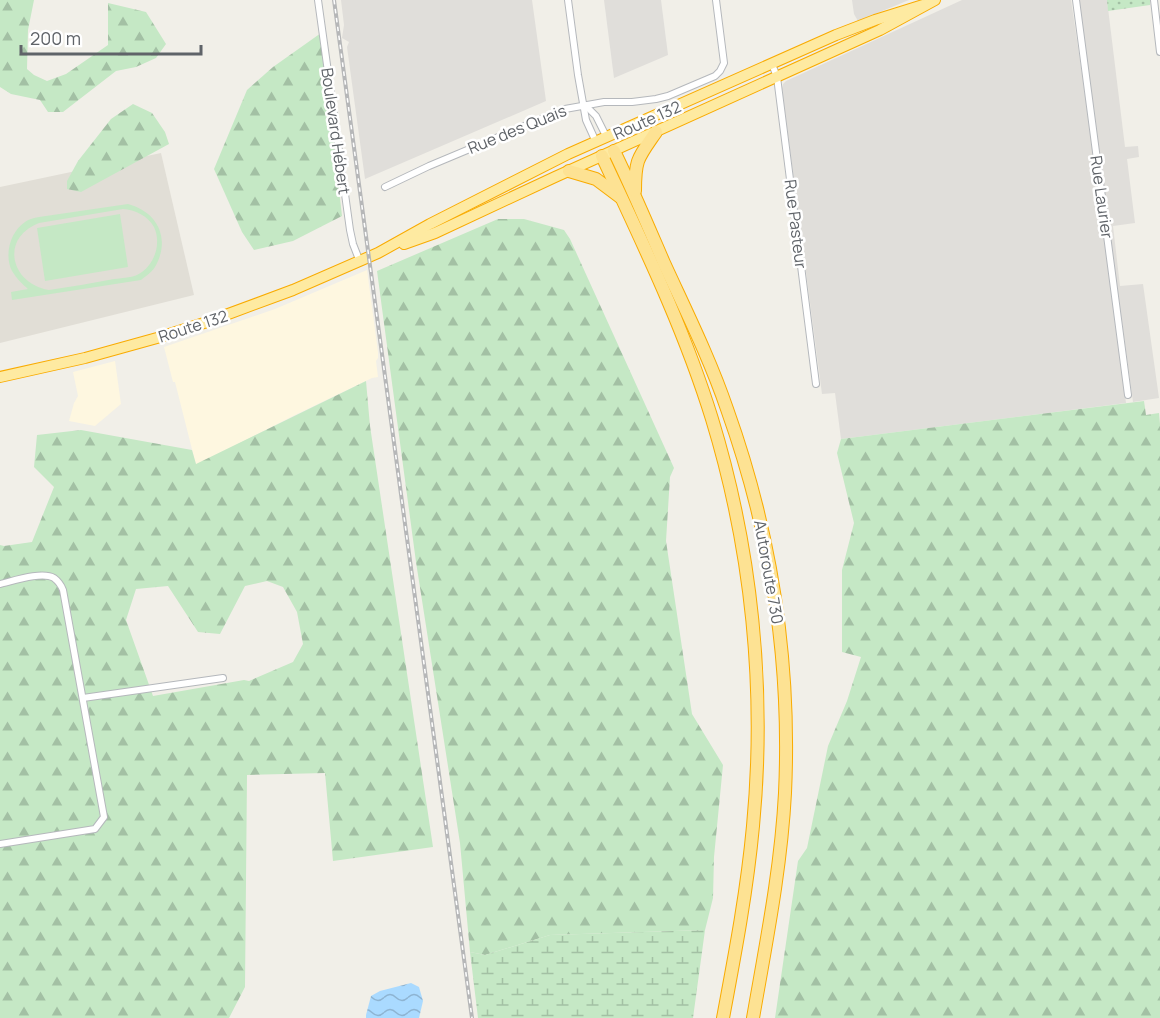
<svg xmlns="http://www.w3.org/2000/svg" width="1160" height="1018" viewBox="0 0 1160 1018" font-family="Manrope,sans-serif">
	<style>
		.commercial { fill: #fef7e0 }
		.industrial { fill: #e0deda }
		.education { fill: #e1ded6 }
		.grass { fill: url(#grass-dots) }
		.forest { fill: url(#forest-firs); fill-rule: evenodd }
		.wetland { fill: url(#wetland-marsh) }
		.park { fill: #c5e8c5; fill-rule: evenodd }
		.water { fill: url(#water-waves) }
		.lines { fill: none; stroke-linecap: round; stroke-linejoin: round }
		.minor-casing { stroke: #b5b8bc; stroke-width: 8 }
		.trunk-casing { stroke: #f9ab00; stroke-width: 12 }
		.motorway-casing { stroke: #f9ab00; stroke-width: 14 }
		.minor { stroke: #fff; stroke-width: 6 }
		.trunk { stroke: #feeaa1; stroke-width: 10 }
		.motorway { stroke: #fde293; stroke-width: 12 }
		.rail-casing { stroke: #b6b7b8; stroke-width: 4 }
		.rail { stroke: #fff; stroke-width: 1.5; stroke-dasharray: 4.5; stroke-linecap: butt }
		.labels { text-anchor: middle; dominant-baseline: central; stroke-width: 5; stroke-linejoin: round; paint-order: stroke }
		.street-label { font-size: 16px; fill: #5f6368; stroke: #fff }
	</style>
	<defs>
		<pattern id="grass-dots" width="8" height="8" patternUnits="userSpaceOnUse" patternTransform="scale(1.5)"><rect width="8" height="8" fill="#c5e8c5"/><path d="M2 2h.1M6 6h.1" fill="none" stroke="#a3c0a4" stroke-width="1.8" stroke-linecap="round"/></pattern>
		<pattern id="forest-firs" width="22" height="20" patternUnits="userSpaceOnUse" patternTransform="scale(1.5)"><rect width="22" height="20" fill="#c5e8c5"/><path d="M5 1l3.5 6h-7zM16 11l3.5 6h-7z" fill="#a3c0a4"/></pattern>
		<pattern id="wetland-marsh" width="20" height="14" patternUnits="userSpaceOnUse" patternTransform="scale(1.5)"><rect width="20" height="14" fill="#c5e8c5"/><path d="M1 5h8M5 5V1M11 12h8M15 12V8" fill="none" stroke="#a3c0a4"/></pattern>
		<pattern id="water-waves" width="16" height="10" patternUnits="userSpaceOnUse" patternTransform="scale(1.5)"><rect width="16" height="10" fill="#aadaff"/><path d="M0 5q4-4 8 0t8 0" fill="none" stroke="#8eb4d2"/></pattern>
	</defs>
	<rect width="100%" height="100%" fill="#f1efe8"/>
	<g class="commercial">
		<polygon points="367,270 378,352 378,358 376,361 378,377 372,378 295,415 196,465 175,382 173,382 164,347 275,309"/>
		<polygon points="115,361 121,404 95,426 69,421 74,403 78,396 73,372"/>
	</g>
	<g class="industrial">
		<polygon points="341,0 532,0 546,101 365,179 347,47 349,42 342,38 344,25"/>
		<polygon points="604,0 661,0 668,55 614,78"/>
		<polygon points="852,0 909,0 858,21 854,14"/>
		<polygon points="962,0 1071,0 1113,282 1110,284 1126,403 841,439 835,393 822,394 782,89 783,84 786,81"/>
		<polygon points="1079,0 1107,0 1125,147 1138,146 1139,157 1127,159 1135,223 1113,226 1120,286 1143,284 1159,398 1133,402 1122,322 1115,293 1117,287"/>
	</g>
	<polygon class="education" points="161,153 194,295 0,343 0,187"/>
	<polygon class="grass" points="1107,0 1150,0 1150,5 1108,11"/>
	<g class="forest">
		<polygon points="0,0 34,0 28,30 27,69 34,75 47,81 66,74 108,45 108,3 146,12 166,44 156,58 136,67 116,71 63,112 48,112 40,100 11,94 0,87"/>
		<polygon points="321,33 342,216 293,241 254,250 242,232 214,169 247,90 273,67"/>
		<polygon points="133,104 152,113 165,132 169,144 81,192 67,189 67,181 78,161 111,119"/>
		<polygon points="498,219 524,219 564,230 570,239 674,468 670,477 666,541 692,714 723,765 714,857 713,898 705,930 550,935 485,955 470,952 460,843 416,562 377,271"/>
		<path d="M366 381 370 426 433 847 333 861 325 773 247 775 245 987 229 1018H0V545L4 546 32 542 54 487 34 467 37 435 81 430 192 450 196 464ZM267 581 283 587 297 612 303 644 293 662 249 681 244 680 153 696 126 620 136 589 168 586 198 632 220 634 245 586Z"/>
		<polygon points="1144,401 1146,415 1159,413 1160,424 1160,1018 775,1018 798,861 807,848 828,746 847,701 861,657 842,652 842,570 854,523 837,453 841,439"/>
	</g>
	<polygon class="wetland" points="705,930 693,1018 478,1018 470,952 485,955 550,935"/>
	<g class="park">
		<path d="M128 204C158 212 171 239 155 267 152 272 146 276 141 280L12 300 11 292 28 289C22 284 16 278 12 271 4 255 10 232 25 222 29 219 34 218 39 217ZM123 209C135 210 147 215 154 227 162 244 154 267 137 275 130 278 121 278 114 279 92 283 70 287 49 290 10 283 0 238 39 223Z"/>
		<polygon points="120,214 128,267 45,281 37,228"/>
	</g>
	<polygon class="water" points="411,983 419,987 423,1001 419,1018 366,1018 366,1015 371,996 380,991"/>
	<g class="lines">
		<g class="minor-casing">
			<g id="minor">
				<polyline points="318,0 350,230 353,244 360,262"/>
				<polyline points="568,0 578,75 586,120 596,142"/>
				<polyline points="1076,0 1128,395"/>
				<polyline points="1154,0 1160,52"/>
				<polyline points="772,64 777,77 816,384"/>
				<polyline points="585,105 596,116 607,138"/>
				<polyline points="385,187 429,166 565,109 604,102 632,102 656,99 668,96 715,76 720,71 724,63 716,0"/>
				<path d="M0 584C13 581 42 571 54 578 58 581 61 585 63 590L104 817 95 829 0 844"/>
				<polyline points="83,698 223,678"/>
			</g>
		</g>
		<g class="trunk-casing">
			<g id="trunk">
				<polyline points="404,244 435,233 555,177 880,30 935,0"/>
				<polyline points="0,377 85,358 157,338 204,323 293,290 378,253 430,224 568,154 836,35 875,20 923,5"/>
			</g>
		</g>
		<g class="motorway-casing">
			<g id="motorway">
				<path d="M614 151C632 188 648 226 664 263 686 311 710 359 727 409 771 532 791 663 785 793 781 869 766 943 753 1018"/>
				<path d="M602 156C642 242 684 328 712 419 752 550 766 690 753 826 747 891 735 954 723 1018"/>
				<polyline points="569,171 596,179 620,197"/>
				<path d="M635 191C635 159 638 158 656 132"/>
			</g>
		</g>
		<use href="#minor" class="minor"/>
		<use href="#trunk" class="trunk"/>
		<use href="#motorway" class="motorway"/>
		<g class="rail-casing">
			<polyline id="rail" points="334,0 472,1018"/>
		</g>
		<use href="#rail" class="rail"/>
	</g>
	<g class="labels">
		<g class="street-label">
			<text transform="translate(647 120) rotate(-24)">Route 132</text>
			<text transform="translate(517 129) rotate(-22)">Rue des Quais</text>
			<text transform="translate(336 131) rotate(82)">Boulevard Hébert</text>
			<text transform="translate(1102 197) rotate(82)">Rue Laurier</text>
			<text transform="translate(796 224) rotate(83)">Rue Pasteur</text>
			<text transform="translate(193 326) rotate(-18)">Route 132</text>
			<text transform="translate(769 572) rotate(80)">Autoroute 730</text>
		</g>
	</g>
	<path d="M21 45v9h180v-9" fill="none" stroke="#5f6368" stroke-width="3"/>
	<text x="30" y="45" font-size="18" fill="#5f6368" stroke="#ffffff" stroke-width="4.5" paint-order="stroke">200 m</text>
</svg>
